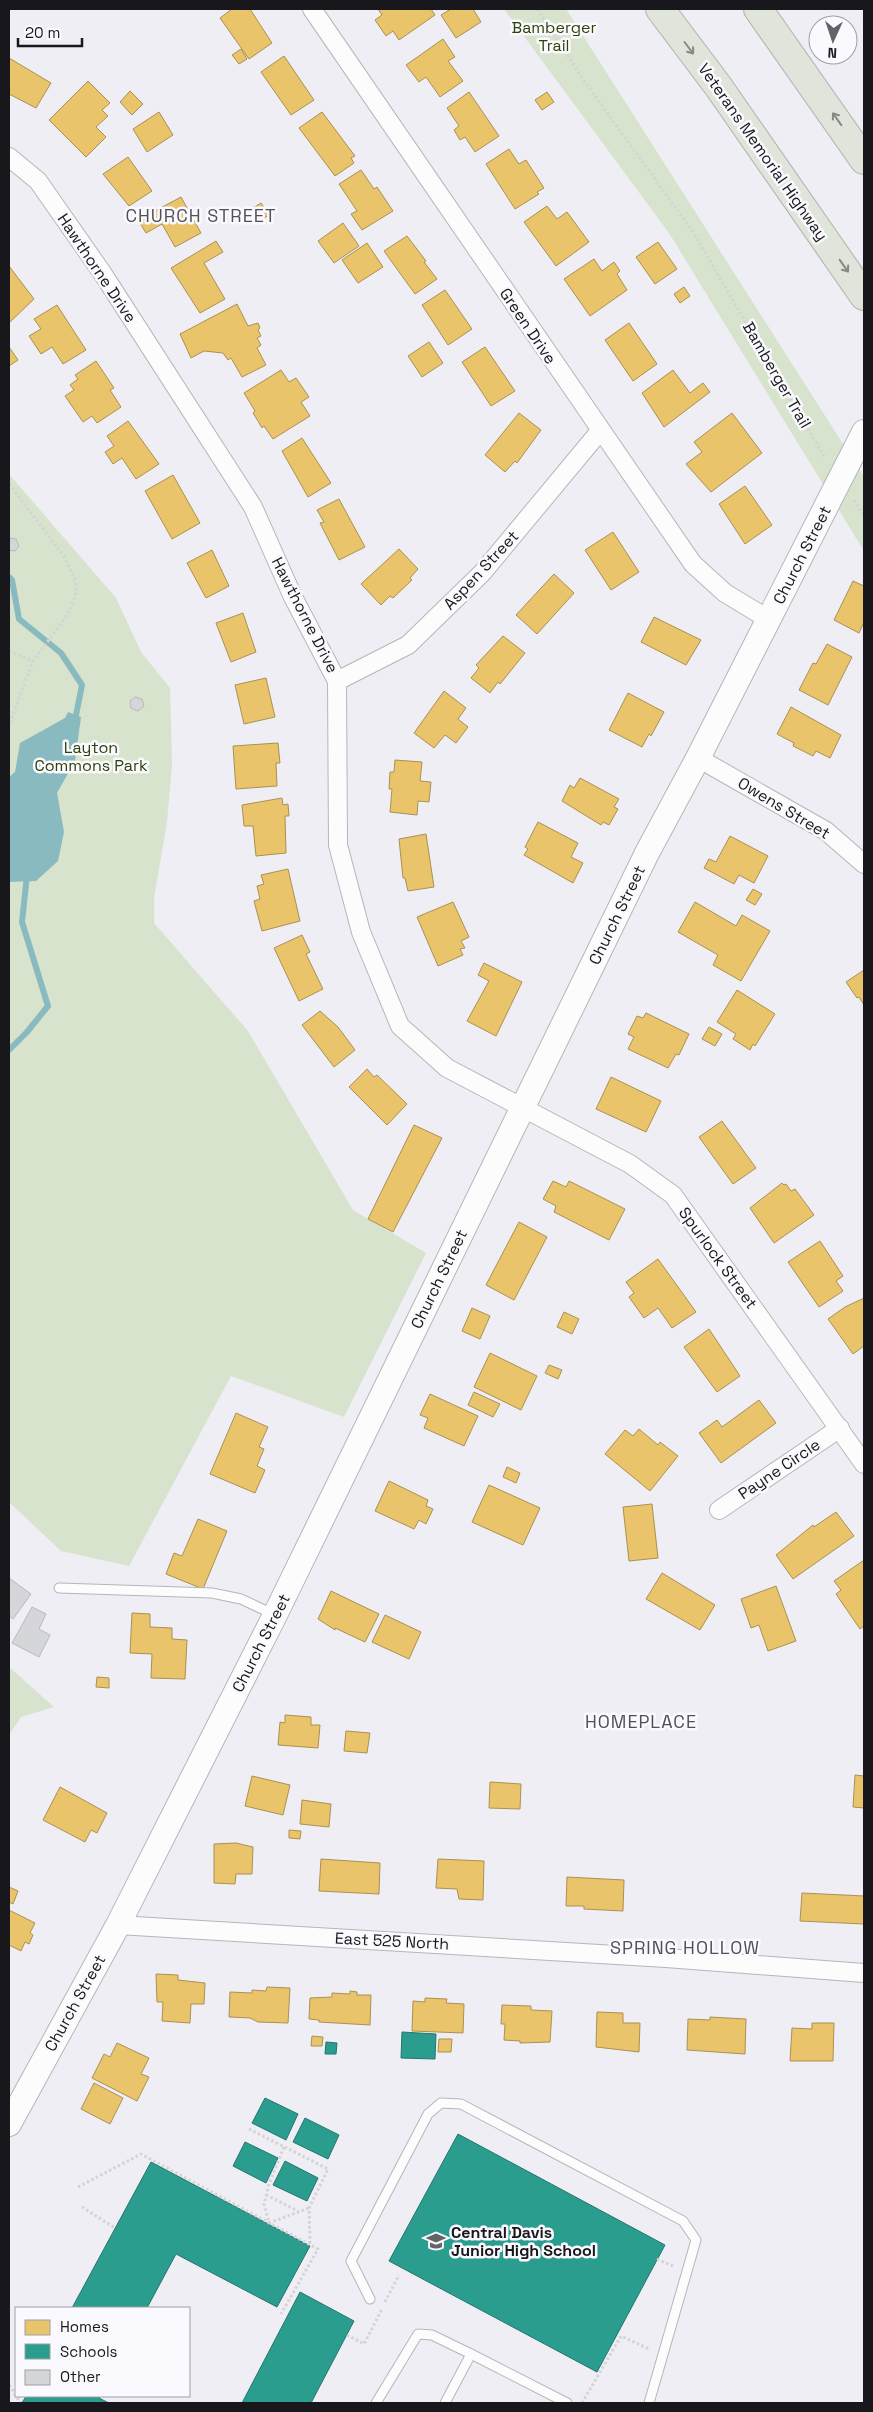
<svg xmlns="http://www.w3.org/2000/svg" width="873" height="2412" viewBox="0 0 873 2412" font-family="'Space Grotesk',sans-serif">
	<style>
		.green { fill: #d7e3cc }
		.water { fill: #88babf }
		.homes { fill: #e9c46a; stroke: #aa9053 }
		.schools { fill: #2a9d8f; stroke: #25756c }
		.lines { fill: none; stroke-linecap: round; stroke-linejoin: round }
		.stream { stroke: #88babf; stroke-width: 6 }
		.building { fill: #d5d6da; stroke: #b9b9be }
		.lane-casing { stroke: #b5b6ba; stroke-width: 11 }
		.street-casing { stroke: #b5b6ba; stroke-width: 20 }
		.secondary-casing { stroke: #b5b6ba; stroke-width: 26 }
		.highway-casing { stroke: #adb3ab; stroke-width: 30 }
		.path { stroke: #d4d4d6; stroke-width: 3; stroke-dasharray: 2.5 2.5; stroke-linecap: butt }
		.lane { stroke: #fcfcfd; stroke-width: 9 }
		.street { stroke: #fcfcfd; stroke-width: 18 }
		.secondary { stroke: #fcfcfd; stroke-width: 24 }
		.highway { stroke: #e0e5dc; stroke-width: 28 }
		.oneway { stroke: #868986 }
		.labels { text-anchor: middle; dominant-baseline: central; stroke-width: 5; stroke-linejoin: round; paint-order: stroke }
		.park-label { font-size: 16px; fill: #2e410a; stroke: #fafafe }
		.street-label { font-size: 16px; fill: #18181c; stroke: #fafafe }
		.poi-label { font-size: 16px; font-weight: bold; fill: #18181c; stroke: #fafafe; text-anchor: start }
		.neighbourhood-label { font-size: 18px; letter-spacing: 1px; fill: #505059; stroke: #fafafe }
	</style>
	<rect width="100%" height="100%" fill="#eeeef4"/>
	<g class="green">
		<polygon points="504,9 566,9 864,477 864,551 669,233"/>
		<polygon points="9,474 116,598 141,652 170,688 172,764 167,822 154,898 154,923 248,1031 353,1210 426,1253 344,1417 231,1376 129,1566 61,1551 9,1502"/>
		<polygon points="9,1667 54,1707 21,1717 9,1735"/>
	</g>
	<polygon class="water" points="68,712 81,717 75,761 57,793 64,832 58,861 36,881 9,882 9,777 15,772 20,743 65,718"/>
	<g class="homes">
		<polygon points="232,9 250,9 272,43 249,59 220,18"/>
		<polygon points="378,9 431,9 435,15 399,40 393,31 386,36 375,20 382,15"/>
		<polygon points="451,9 473,9 481,22 456,38 441,15"/>
		<polygon points="443,39 455,57 448,61 463,81 440,97 426,77 419,82 406,65"/>
		<polygon points="241,49 247,59 239,64 232,55"/>
		<polygon points="284,56 314,100 291,115 261,72"/>
		<polygon points="9,58 51,83 36,108 9,94"/>
		<polygon points="88,81 110,103 102,110 108,116 96,127 106,137 86,157 49,120"/>
		<polygon points="130,91 143,104 132,115 120,102"/>
		<polygon points="469,92 499,136 475,152 465,137 460,140 454,130 459,126 447,108"/>
		<polygon points="547,92 554,102 542,110 535,100"/>
		<polygon points="159,112 173,135 147,152 133,129"/>
		<polygon points="322,112 355,156 351,158 354,163 335,176 299,128"/>
		<polygon points="509,149 519,164 526,160 544,188 537,192 539,194 515,209 486,164"/>
		<polygon points="128,157 152,191 129,206 103,174"/>
		<polygon points="361,170 374,189 377,187 393,211 362,230 351,214 357,211 339,184"/>
		<polygon points="181,197 201,233 175,247 162,224 146,233 138,220"/>
		<polygon points="261,203 269,215 257,222 250,210"/>
		<polygon points="547,206 557,219 567,212 589,242 556,266 524,222"/>
		<polygon points="343,223 359,246 334,263 318,241"/>
		<polygon points="407,236 426,261 424,262 437,279 415,294 384,251"/>
		<polygon points="216,241 223,252 204,263 225,299 200,313 171,268"/>
		<polygon points="658,242 677,269 655,284 636,257"/>
		<polygon points="367,243 383,267 358,283 342,260"/>
		<polygon points="594,259 602,271 614,262 620,271 617,274 627,290 590,316 564,279"/>
		<polygon points="9,266 34,299 9,323"/>
		<polygon points="684,287 690,296 680,303 674,294"/>
		<polygon points="445,290 472,329 448,345 422,305"/>
		<polygon points="237,304 248,326 258,323 260,328 258,330 261,336 257,338 261,345 257,348 266,365 242,377 231,358 228,360 223,353 204,351 191,358 180,334"/>
		<polygon points="57,305 86,350 63,364 52,347 41,354 29,336 41,329 34,319"/>
		<polygon points="629,323 657,364 633,381 605,340"/>
		<polygon points="429,342 443,363 422,377 408,356"/>
		<polygon points="9,347 18,360 9,366"/>
		<polygon points="485,347 515,391 491,406 462,362"/>
		<polygon points="96,361 114,388 110,390 121,407 97,423 92,416 83,422 65,396 74,390 70,385 78,379 75,375"/>
		<polygon points="281,370 289,382 296,378 309,397 301,402 310,416 273,439 264,426 262,428 258,421 253,413 255,411 244,393"/>
		<polygon points="673,370 690,393 703,383 710,392 664,427 642,393"/>
		<polygon points="519,413 541,430 517,463 515,461 505,472 485,455"/>
		<polygon points="732,413 762,453 711,492 686,464 702,452 694,442"/>
		<polygon points="128,421 159,464 136,479 122,458 113,464 105,452 114,446 107,436"/>
		<polygon points="302,438 331,483 308,497 282,451"/>
		<polygon points="173,475 200,523 172,539 145,491"/>
		<polygon points="745,486 772,525 745,544 719,504"/>
		<polygon points="339,499 365,547 339,560 320,523 324,522 317,510"/>
		<polygon points="613,532 639,572 611,590 585,550"/>
		<polygon points="399,549 418,569 410,578 412,580 393,598 390,596 381,605 361,584"/>
		<polygon points="212,550 229,586 206,598 187,563"/>
		<polygon points="554,574 574,593 537,634 516,615"/>
		<polygon points="853,581 864,586 864,622 859,633 834,620"/>
		<polygon points="243,613 256,652 231,662 216,623"/>
		<polygon points="654,617 701,640 686,665 641,642"/>
		<polygon points="503,636 525,653 500,684 498,682 490,693 471,678 479,668 476,665"/>
		<polygon points="827,644 852,657 828,705 799,690 813,663 816,664"/>
		<polygon points="266,678 275,717 244,724 235,685"/>
		<polygon points="444,691 466,708 458,719 468,727 456,743 445,735 434,748 414,733"/>
		<polygon points="628,693 664,712 651,736 649,734 642,747 609,730"/>
		<polygon points="791,707 841,735 830,758 816,751 813,756 793,746 794,743 777,734"/>
		<polygon points="278,743 280,763 276,763 277,786 236,789 233,746"/>
		<polygon points="395,760 422,762 420,781 431,782 429,802 418,801 417,815 390,812 392,789 389,789 390,772 394,772"/>
		<polygon points="580,778 619,799 614,807 618,809 609,825 603,822 601,825 562,801 570,785 574,788"/>
		<polygon points="282,798 283,805 288,804 289,816 285,816 286,853 256,856 253,826 244,826 242,805"/>
		<polygon points="538,822 578,843 571,857 583,863 573,883 524,855 528,849 525,847"/>
		<polygon points="426,834 434,887 408,891 405,878 403,878 399,839"/>
		<polygon points="730,836 768,856 754,883 739,875 734,884 704,868 709,859 716,862"/>
		<polygon points="288,869 300,921 262,931 254,901 260,899 257,886 264,884 261,875"/>
		<polygon points="753,889 762,894 755,905 746,900"/>
		<polygon points="453,902 469,937 461,941 465,948 460,949 463,955 438,966 417,917"/>
		<polygon points="695,902 736,926 742,915 770,931 741,981 713,965 718,955 678,932"/>
		<polygon points="302,935 310,952 306,954 323,989 299,1001 274,948"/>
		<polygon points="484,963 522,982 496,1036 467,1021 489,981 478,975"/>
		<polygon points="864,970 864,1005 859,997 857,998 846,982"/>
		<polygon points="737,990 775,1014 755,1046 753,1044 750,1050 733,1039 736,1034 717,1022"/>
		<polygon points="320,1011 338,1027 355,1050 334,1067 302,1025"/>
		<polygon points="646,1013 689,1034 679,1055 676,1054 668,1068 628,1049 634,1037 628,1034 637,1016 643,1018"/>
		<polygon points="709,1027 722,1034 715,1046 702,1039"/>
		<polygon points="367,1069 374,1077 377,1075 407,1104 387,1125 349,1087"/>
		<polygon points="611,1077 661,1101 646,1132 596,1109"/>
		<polygon points="722,1121 756,1168 733,1184 699,1137"/>
		<polygon points="414,1125 442,1138 393,1232 368,1219"/>
		<polygon points="553,1181 566,1187 569,1181 625,1209 609,1240 554,1212 556,1206 543,1199"/>
		<polygon points="782,1183 784,1185 786,1184 791,1191 795,1189 814,1215 774,1243 750,1208"/>
		<polygon points="519,1222 547,1237 514,1300 486,1285"/>
		<polygon points="820,1241 843,1276 836,1281 843,1291 819,1307 788,1262"/>
		<polygon points="658,1259 696,1312 672,1328 658,1308 644,1318 629,1297 634,1293 626,1282"/>
		<polygon points="864,1298 864,1346 853,1354 828,1319 845,1307"/>
		<polygon points="472,1308 490,1316 480,1339 462,1331"/>
		<polygon points="564,1312 579,1319 572,1334 557,1327"/>
		<polygon points="709,1329 740,1376 717,1392 684,1347"/>
		<polygon points="490,1353 537,1376 521,1410 474,1387"/>
		<polygon points="549,1365 562,1370 558,1379 545,1373"/>
		<polygon points="474,1392 500,1404 493,1417 468,1405"/>
		<polygon points="430,1394 478,1416 464,1446 424,1428 428,1418 420,1415"/>
		<polygon points="759,1400 776,1423 721,1463 699,1433 717,1420 722,1427"/>
		<polygon points="236,1413 268,1427 259,1447 264,1449 257,1466 265,1470 255,1493 210,1474"/>
		<polygon points="639,1429 658,1445 660,1442 678,1456 650,1491 605,1454 625,1430 633,1436"/>
		<polygon points="507,1467 520,1473 516,1483 503,1477"/>
		<polygon points="389,1481 428,1500 426,1506 433,1509 426,1524 419,1520 414,1529 375,1511"/>
		<polygon points="489,1485 540,1508 523,1545 472,1522"/>
		<polygon points="652,1504 658,1558 629,1561 623,1507"/>
		<polygon points="836,1512 854,1536 793,1579 776,1555 813,1525 814,1527"/>
		<polygon points="198,1519 227,1531 203,1589 166,1574 174,1553 182,1556"/>
		<polygon points="864,1560 864,1626 860,1629 836,1594 841,1590 834,1581"/>
		<polygon points="662,1573 715,1605 700,1630 646,1599"/>
		<polygon points="776,1586 796,1641 768,1651 759,1625 751,1628 741,1599"/>
		<polygon points="331,1591 379,1614 365,1642 335,1628 335,1630 318,1619"/>
		<polygon points="132,1613 150,1614 150,1627 172,1628 172,1639 187,1640 185,1679 151,1678 152,1654 130,1653"/>
		<polygon points="385,1615 421,1632 409,1659 372,1642"/>
		<polygon points="97,1677 109,1678 109,1688 96,1687"/>
		<polygon points="285,1715 311,1717 311,1725 320,1725 318,1748 278,1745 280,1722 285,1723"/>
		<polygon points="346,1731 370,1733 367,1753 344,1751"/>
		<polygon points="855,1775 864,1776 864,1808 853,1807"/>
		<polygon points="252,1776 290,1785 283,1815 245,1806"/>
		<polygon points="490,1782 521,1784 520,1809 489,1808"/>
		<polygon points="60,1787 107,1813 97,1833 91,1830 85,1842 43,1820"/>
		<polygon points="302,1800 331,1804 329,1827 300,1824"/>
		<polygon points="289,1830 301,1831 300,1839 289,1838"/>
		<polygon points="236,1843 253,1847 252,1874 236,1874 235,1884 214,1883 214,1844"/>
		<polygon points="321,1859 380,1863 379,1894 319,1891"/>
		<polygon points="438,1859 484,1861 483,1900 459,1899 457,1889 436,1888"/>
		<polygon points="567,1877 624,1880 623,1911 584,1909 584,1906 566,1906"/>
		<polygon points="9,1887 18,1891 13,1904 9,1902"/>
		<polygon points="802,1893 864,1896 864,1924 800,1921"/>
		<polygon points="9,1910 35,1923 30,1933 33,1935 29,1944 25,1942 21,1951 9,1945"/>
		<polygon points="156,1974 178,1975 178,1980 205,1983 204,2004 191,2004 190,2023 162,2021 163,2002 157,2002"/>
		<polygon points="267,1987 290,1988 288,2023 258,2022 250,2018 229,2017 230,1992 252,1993 252,1990 266,1991"/>
		<polygon points="350,1991 357,1992 357,1995 371,1995 370,2025 319,2022 319,2020 309,2019 310,1998 332,1997 332,1993 350,1994"/>
		<polygon points="425,1998 447,1999 446,2003 464,2004 463,2033 412,2031 413,2001 425,2002"/>
		<polygon points="502,2005 531,2006 531,2010 552,2011 550,2042 520,2043 520,2041 504,2040 505,2024 501,2024"/>
		<polygon points="597,2012 623,2013 623,2023 640,2023 639,2052 596,2047"/>
		<polygon points="710,2017 746,2019 745,2054 687,2050 688,2019 710,2020"/>
		<polygon points="812,2023 834,2023 833,2061 790,2061 792,2028 812,2029"/>
		<polygon points="312,2036 323,2037 322,2046 311,2046"/>
		<polygon points="439,2039 452,2039 451,2052 438,2052"/>
		<polygon points="117,2043 149,2058 141,2074 149,2077 137,2101 92,2078 104,2054 110,2057"/>
		<polygon points="94,2083 123,2098 110,2124 81,2109"/>
	</g>
	<g class="schools">
		<polygon points="402,2032 436,2034 435,2059 401,2058"/>
		<polygon points="326,2042 337,2043 336,2054 325,2054"/>
		<polygon points="265,2098 298,2114 286,2140 252,2123"/>
		<polygon points="305,2118 339,2135 328,2159 293,2142"/>
		<polygon points="458,2134 665,2245 597,2372 389,2261"/>
		<polygon points="245,2142 278,2158 266,2183 233,2166"/>
		<polygon points="285,2161 318,2178 307,2201 273,2185"/>
		<polygon points="151,2162 310,2246 277,2307 176,2254 147,2308 72,2308"/>
		<polygon points="300,2292 354,2321 311,2403 242,2403"/>
		<polygon points="26,2396 101,2396 99,2398 109,2403 22,2403"/>
	</g>
	<g class="lines">
		<g class="stream">
			<polyline points="9,577 12,580 19,619 61,653 82,685 76,715 72,721"/>
			<polyline points="9,1050 27,1032 48,1006 22,922 27,875"/>
		</g>
	</g>
	<g class="building">
		<polygon points="10,538 16,539 19,546 15,551 9,550"/>
		<polygon points="135,697 142,699 144,706 138,711 131,708 130,701"/>
		<polygon points="9,1578 31,1594 13,1619 9,1616"/>
		<polygon points="32,1607 46,1614 39,1629 50,1635 39,1657 12,1643"/>
	</g>
	<g class="lines">
		<g class="lane-casing">
			<g id="lane">
				<polyline points="59,1588 212,1593 241,1599 275,1615"/>
				<polyline points="370,2299 351,2261 428,2114 441,2103 461,2104 683,2221 696,2240 649,2403"/>
				<polyline points="376,2403 418,2334 432,2335 471,2354"/>
				<polyline points="445,2403 471,2354 567,2403"/>
			</g>
		</g>
		<g class="street-casing">
			<g id="street">
				<polyline points="312,9 693,564 725,593 768,619"/>
				<polyline points="9,157 38,181 103,274 253,507 293,597 337,681 338,845 361,932 400,1026 447,1068 630,1164 673,1195 864,1464"/>
				<polyline points="337,681 408,645 482,573 600,431"/>
				<polyline points="698,758 826,831 864,864"/>
				<polyline points="719,1510 840,1428"/>
				<polyline points="118,1925 666,1958 864,1973"/>
			</g>
		</g>
		<g class="secondary-casing">
			<polyline id="secondary" points="9,2124 118,1925 275,1615 647,853 698,758 864,432"/>
		</g>
		<g class="highway-casing">
			<g id="highway">
				<polyline points="660,9 718,86 864,296"/>
				<polyline points="758,9 864,160"/>
			</g>
		</g>
		<g class="path">
			<polyline points="537,9 585,82 693,232 825,458"/>
			<polyline points="9,484 64,556 76,582 76,594 71,608 63,621 33,661 9,725"/>
			<polyline points="854,500 864,517"/>
			<polyline points="9,651 33,661"/>
			<polyline points="249,2129 328,2169 309,2208 310,2244"/>
			<polyline points="284,2147 269,2184 264,2204 269,2223 309,2208"/>
			<polyline points="78,2187 141,2154 318,2249 281,2314"/>
			<polyline points="266,2195 298,2211"/>
			<polyline points="82,2207 115,2228"/>
			<polyline points="657,2259 673,2266"/>
			<polyline points="385,2302 399,2275"/>
			<polyline points="347,2335 364,2344 382,2309"/>
			<polyline points="9,2385 21,2403"/>
			<polyline points="582,2403 621,2336 649,2349"/>
		</g>
		<use href="#lane" class="lane"/>
		<use href="#street" class="street"/>
		<use href="#secondary" class="secondary"/>
		<use href="#highway" class="highway"/>
	</g>
	<defs><path id="oneway-shaft" d="M-6 0H5M1.5-3L5.5 0L1.5 3" fill="none" stroke-width="1.6" stroke-linecap="round" stroke-linejoin="round" transform="scale(1.25)"/></defs>
	<g class="oneway">
		<use href="#oneway-shaft" transform="translate(689 48) rotate(53)"/>
		<use href="#oneway-shaft" transform="translate(837 119) rotate(-125)"/>
		<use href="#oneway-shaft" transform="translate(844 266) rotate(55)"/>
	</g>
	<defs>
		<g id="school-bare" transform="scale(1.5)"><path d="M0-5L7-2L0 1L-7-2ZM-4 1L0 2.5L4 1V4Q0 6-4 4Z" fill="#636368" stroke="#fafafe" stroke-width="2.5" paint-order="stroke"/></g>
	</defs>
	<g fill-rule="evenodd">
		<use href="#school-bare" x="436" y="2241"/>
	</g>
	<g class="labels">
		<g class="park-label">
			<text x="554" y="27">Bamberger<tspan x="554" dy="18">Trail</tspan></text>
			<text x="91" y="747">Layton<tspan x="91" dy="18">Commons Park</tspan></text>
		</g>
		<g class="street-label">
			<text transform="translate(763 152) rotate(55)">Veterans Memorial Highway</text>
			<text transform="translate(97 268) rotate(56)">Hawthorne Drive</text>
			<text transform="translate(528 326) rotate(56)">Green Drive</text>
			<text transform="translate(777 375) rotate(60)">Bamberger Trail</text>
			<text transform="translate(802 555) rotate(-63)">Church Street</text>
			<text transform="translate(481 570) rotate(-47)">Aspen Street</text>
			<text transform="translate(305 615) rotate(63)">Hawthorne Drive</text>
			<text transform="translate(784 808) rotate(31)">Owens Street</text>
			<text transform="translate(617 915) rotate(-64)">Church Street</text>
			<text transform="translate(718 1258) rotate(54)">Spurlock Street</text>
			<text transform="translate(439 1279) rotate(-64)">Church Street</text>
			<text transform="translate(779 1469) rotate(-34)">Payne Circle</text>
			<text transform="translate(261 1643) rotate(-63)">Church Street</text>
			<text transform="translate(392 1941) rotate(3)">East 525 North</text>
			<text transform="translate(75 2003) rotate(-61)">Church Street</text>
		</g>
		<g class="poi-label">
			<text x="451" y="2232">Central Davis<tspan x="451" dy="18">Junior High School</tspan></text>
		</g>
		<g class="neighbourhood-label">
			<text x="201" y="215">CHURCH STREET</text>
			<text x="641" y="1721">HOMEPLACE</text>
			<text x="685" y="1947">SPRING HOLLOW</text>
		</g>
	</g>
	<rect width="873" height="2412" fill="none" stroke="#18181c" stroke-width="20"/>
	<rect x="15" y="2307" width="175" height="90" fill="#fafafe" stroke="#a0a0a4"/>
	<rect x="25" y="2320" width="25" height="15" fill="#e9c46a" stroke="#a0a0a4"/>
	<text x="60" y="2332" font-size="15" fill="#18181c">Homes</text>
	<rect x="25" y="2344" width="25" height="15" fill="#2a9d8f" stroke="#a0a0a4"/>
	<text x="60" y="2357" font-size="15" fill="#18181c">Schools</text>
	<rect x="25" y="2370" width="25" height="15" fill="#d5d6da" stroke="#a0a0a4"/>
	<text x="60" y="2382" font-size="15" fill="#18181c">Other</text>
	<g transform="translate(833 40) rotate(183)"><circle r="24" fill="#fafafe" stroke="#a0a0a4"/>
	<path d="M0-4L9 19L0 12L-9 19Z" fill="#636368"/>
	<text y="-8" font-size="14" font-weight="bold" text-anchor="middle" fill="#18181c">N</text>
	</g>
	<path d="M18 38v8h64v-8" fill="none" stroke="#18181c" stroke-width="2.5"/>
	<text x="25" y="38" font-size="15" fill="#18181c" stroke="#fafafe" stroke-width="4" paint-order="stroke">20 m</text>
</svg>
